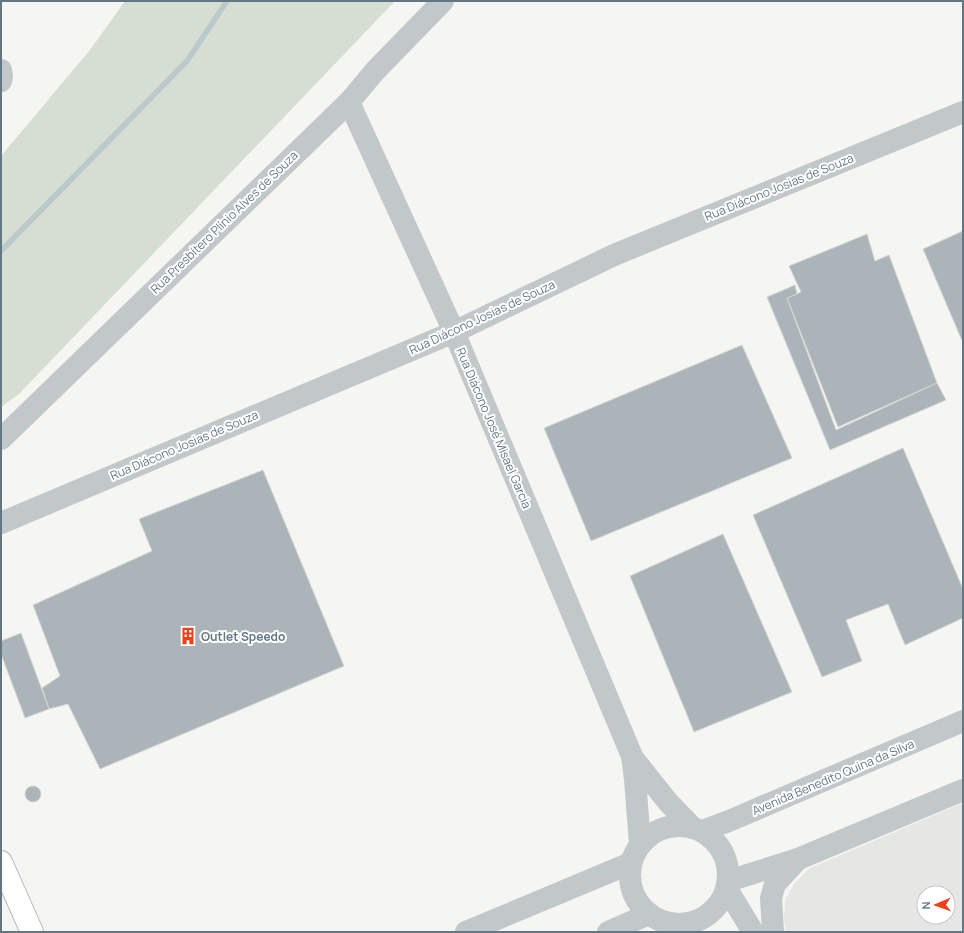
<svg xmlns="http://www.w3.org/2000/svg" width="964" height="933" viewBox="0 0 964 933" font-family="Manrope,sans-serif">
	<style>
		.built { fill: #e6e7e5; fill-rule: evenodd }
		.green { fill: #d6ddd2 }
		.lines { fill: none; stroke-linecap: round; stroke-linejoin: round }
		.stream { stroke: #bbc8cc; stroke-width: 5.5 }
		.building { fill: #abb4b9; stroke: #d6d6d4 }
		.highway-casing { stroke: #b6babd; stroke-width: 24 }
		.minor { stroke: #c2c7c9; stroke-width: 22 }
		.highway { stroke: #fff; stroke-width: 22 }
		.labels { text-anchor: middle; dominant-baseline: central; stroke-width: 4; stroke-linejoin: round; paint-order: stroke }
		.street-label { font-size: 12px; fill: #627784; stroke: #fff }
		.poi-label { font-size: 12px; font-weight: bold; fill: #627784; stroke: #fff; text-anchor: start }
	</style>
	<rect width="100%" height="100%" fill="#f5f5f1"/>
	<path class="built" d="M963 803V932H786L784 919 785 900 794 884 810 868ZM924 893H948V917H924Z"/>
	<polygon class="green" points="125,1 395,1 19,394 1,407 1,156 90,50"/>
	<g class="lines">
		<polyline class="stream" points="1,251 187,61 227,1"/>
	</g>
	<g class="building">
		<polygon points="963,231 963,343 923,249"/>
		<polygon points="867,234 875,261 889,255 937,383 838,427 787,298 801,292 789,266"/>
		<polygon points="795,285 797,294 787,298 836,430 937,383 946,400 830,450 767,297"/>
		<polygon points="742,345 792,458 591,541 544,428"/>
		<polygon points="903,448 963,589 963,618 905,645 888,604 846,620 862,661 822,677 753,515"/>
		<polygon points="263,470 344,666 100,769 68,704 49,709 42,688 60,676 33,605 152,551 139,519"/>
		<polygon points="723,534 792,692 694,732 630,576"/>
		<polygon points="21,633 49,709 25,718 1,654 1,641"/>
		<circle cx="33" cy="794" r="8"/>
	</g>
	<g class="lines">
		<g class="highway-casing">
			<polyline id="highway" points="1,862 32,932"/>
		</g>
		<g class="minor">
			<polyline points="1,70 2,76 1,81"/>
			<polyline points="349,102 454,332 632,756 635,779 640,844"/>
			<polyline points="1,439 349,102 375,71 443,1"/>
			<polyline points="1,523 454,332 614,255 963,112"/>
			<polyline points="632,757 668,802 693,828"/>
			<circle cx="679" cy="875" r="49"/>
			<polyline points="702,831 729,821 963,721"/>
			<polyline points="728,881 798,859 963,790"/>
			<polyline points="727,889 753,932"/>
			<polyline points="466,932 631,863"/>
			<polyline points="608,932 649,914"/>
			<polyline points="773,932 771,898 775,884 798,859"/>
		</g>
		<use href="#highway" class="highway"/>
	</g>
	<defs>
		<g id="building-bare" transform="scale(1.38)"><path d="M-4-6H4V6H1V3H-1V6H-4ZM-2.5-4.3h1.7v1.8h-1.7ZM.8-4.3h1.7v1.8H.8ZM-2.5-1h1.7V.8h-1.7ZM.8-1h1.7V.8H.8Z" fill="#ef4018" stroke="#fff" stroke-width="2.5" paint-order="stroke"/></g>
	</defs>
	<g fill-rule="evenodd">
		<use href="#building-bare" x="188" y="636"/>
	</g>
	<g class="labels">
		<g class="street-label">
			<text transform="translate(779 187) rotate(-22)">Rua Diácono Josias de Souza</text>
			<text transform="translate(224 222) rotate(-44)">Rua Presbítero Plínio Alves de Souza</text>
			<text transform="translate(482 317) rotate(-25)">Rua Diácono Josias de Souza</text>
			<text transform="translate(494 428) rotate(67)">Rua Diácono José Misael Garcia</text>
			<text transform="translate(184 445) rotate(-23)">Rua Diácono Josias de Souza</text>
			<text transform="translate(833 777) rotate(-23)">Avenida Benedito Quina da Silva</text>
		</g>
		<g class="poi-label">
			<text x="201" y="636">Outlet Speedo</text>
		</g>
	</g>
	<rect width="964" height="933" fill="none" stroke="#627784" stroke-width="4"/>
	<g transform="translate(936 905) rotate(268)"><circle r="19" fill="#ffffff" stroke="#c0c9ce"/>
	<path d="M0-3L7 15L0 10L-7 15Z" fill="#ef4018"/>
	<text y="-6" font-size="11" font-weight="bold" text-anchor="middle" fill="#627784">N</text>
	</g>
</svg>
